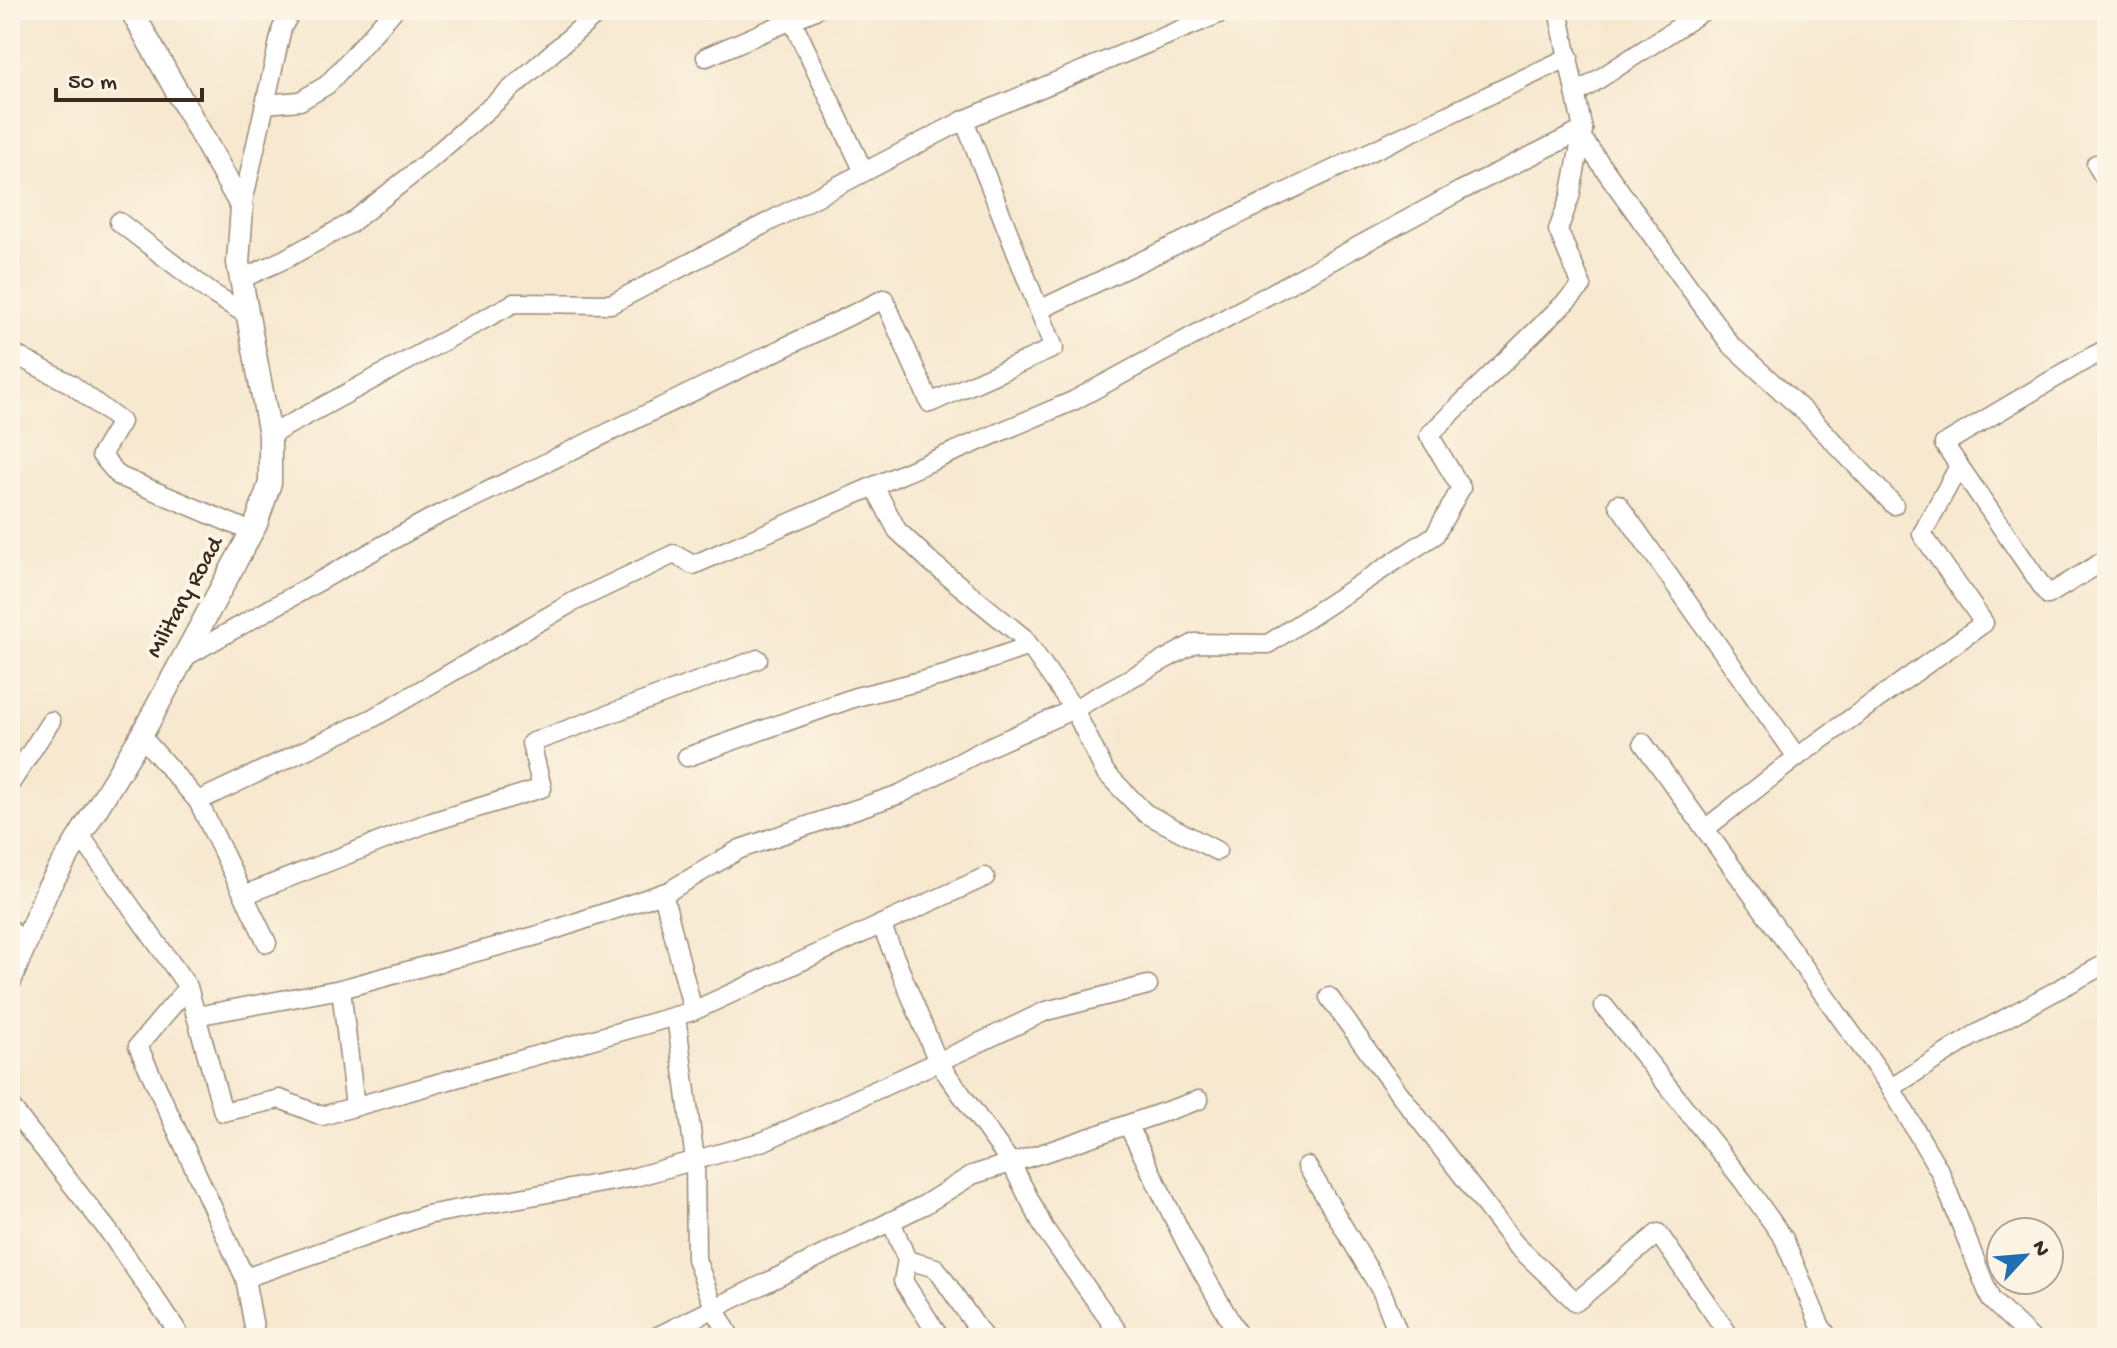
<svg xmlns="http://www.w3.org/2000/svg" width="2117" height="1348" viewBox="0 0 2117 1348" font-family="'Gochi Hand',sans-serif">
	<style>
		.lines { fill: none; stroke-linecap: round; stroke-linejoin: round }
		.minor-casing { stroke: #998977; stroke-width: 21 }
		.tertiary-casing { stroke: #998977; stroke-width: 25 }
		.minor { stroke: #fff; stroke-width: 18 }
		.tertiary { stroke: #fff; stroke-width: 22 }
		.labels { text-anchor: middle; dominant-baseline: central; stroke-width: 8; stroke-linejoin: round; paint-order: stroke }
		.street-label { font-size: 24px; fill: #3b2a1e; stroke: #fcf5e5 }
	</style>
	<rect width="100%" height="100%" fill="#fcf5e5"/>
	<filter id="ink" filterUnits="userSpaceOnUse"><feTurbulence type="fractalNoise" baseFrequency=".0125" numOctaves="2"/><feDisplacementMap in="SourceGraphic" scale="16" xChannelSelector="R" yChannelSelector="G"/><feConvolveMatrix kernelMatrix="1 2 1 2 8 2 1 2 1" color-interpolation-filters="sRGB"/></filter>
	<filter id="wash" filterUnits="userSpaceOnUse"><feTurbulence type="fractalNoise" baseFrequency=".006" numOctaves="4" result="noise"/><feDisplacementMap in="SourceGraphic" scale="32" xChannelSelector="R" yChannelSelector="G"/><feGaussianBlur stdDeviation="1.8" result="paint"/><feColorMatrix in="noise" values="0 0 0 0 0 0 0 0 0 0 0 0 0 0 0 0 0 1.4 0 .05"/><feComposite in="paint" operator="in"/></filter>
	<g filter="url(#wash)">
		<rect width="100%" height="100%" fill="#f7e8d0"/>
	</g>
	<g filter="url(#ink)">
		<g class="lines">
			<g class="minor-casing">
				<g id="minor">
					<polyline points="792,20 864,172"/>
					<polyline points="706,57 815,10"/>
					<polyline points="1576,94 1705,10"/>
					<polyline points="265,104 300,101 327,85 394,10"/>
					<polyline points="1582,138 1730,344 1809,416 1894,505"/>
					<polyline points="2096,164 2107,182"/>
					<polyline points="242,207 282,28 292,10"/>
					<polyline points="119,222 210,292 249,316"/>
					<polyline points="10,260 10,262"/>
					<polyline points="241,279 285,259 351,223 424,165 601,10"/>
					<polyline points="1039,310 1569,57"/>
					<polyline points="2107,349 2089,358 1944,444 2048,595 2107,559"/>
					<polyline points="10,352 71,384 121,422 101,455 119,476 252,532"/>
					<polyline points="270,435 514,303 611,304 964,120 1228,10"/>
					<polyline points="874,486 897,530 932,563 1024,638 1074,709 1105,772 1145,813 1217,851"/>
					<polyline points="1618,504 1797,757 1705,829"/>
					<polyline points="183,658 428,520 884,299 930,403 1054,348 964,120"/>
					<polyline points="141,736 198,801 267,943"/>
					<polyline points="1643,743 1891,1088 1940,1172 1991,1300 2031,1338"/>
					<polyline points="687,757 856,697 945,675 1029,646"/>
					<polyline points="1797,757 1984,623 1922,534 1959,466"/>
					<polyline points="10,784 51,721"/>
					<polyline points="198,801 371,719 573,602 674,554 693,565 918,467 1073,401 1460,191 1583,130"/>
					<polyline points="80,835 188,987 223,1112 280,1099 322,1116 693,1011 985,877"/>
					<polyline points="663,893 693,1011"/>
					<polyline points="244,895 425,824 542,788 531,743 758,659"/>
					<polyline points="881,924 938,1062 1011,1163 1044,1228 1122,1338"/>
					<polyline points="10,929 24,947"/>
					<polyline points="188,987 138,1046 245,1278 256,1338"/>
					<polyline points="341,989 355,1107"/>
					<polyline points="1329,997 1383,1072 1515,1244 1576,1302 1658,1233 1731,1338"/>
					<polyline points="1604,1006 1743,1181 1784,1239 1820,1325 1829,1338"/>
					<polyline points="196,1016 341,989 539,935 669,891 740,849 900,794 989,747 1074,709 1195,643 1268,644 1435,535 1461,488 1429,435 1582,286 1558,230 1570,197 1583,130 1558,10"/>
					<polyline points="676,1016 695,1160 696,1259 714,1308 731,1338"/>
					<polyline points="1891,1088 1973,1036 2107,963"/>
					<polyline points="10,1106 110,1233 176,1329 180,1338"/>
					<polyline points="1128,1125 1187,1245 1240,1338"/>
					<polyline points="1307,1166 1382,1292 1400,1338"/>
					<polyline points="891,1221 907,1260 903,1281 940,1338"/>
					<polyline points="907,1260 936,1268 984,1338"/>
					<polyline points="245,1278 427,1215 635,1177 764,1141 966,1049 1046,1011 1148,985"/>
					<polyline points="654,1338 924,1205 972,1175 1053,1150 1199,1100"/>
				</g>
			</g>
			<g class="tertiary-casing">
				<polyline id="tertiary" points="10,981 48,888 141,736 256,524 270,483 270,435 238,263 242,207 131,10"/>
			</g>
			<use href="#minor" class="minor"/>
			<use href="#tertiary" class="tertiary"/>
		</g>
	</g>
	<g class="labels">
		<g class="street-label">
			<text transform="translate(186 598) rotate(-61)">Military Road</text>
		</g>
	</g>
	<rect width="2117" height="1348" fill="none" stroke="#fcf5e5" stroke-width="40"/>
	<g transform="translate(2025 1256) rotate(64)"><circle r="38" fill="#fcf5e5" stroke="#afa495" stroke-width="2"/>
	<path d="M0-6L14 30L0 20L-14 30Z" fill="#1f6fb2"/>
	<text y="-12" font-size="22" font-weight="bold" text-anchor="middle" fill="#3b2a1e">N</text>
	</g>
	<path d="M56 88v12h146v-12" fill="none" stroke="#3b2a1e" stroke-width="4"/>
	<text x="68" y="88" font-size="24" fill="#3b2a1e" stroke="#fcf5e5" stroke-width="6" paint-order="stroke">50 m</text>
</svg>
